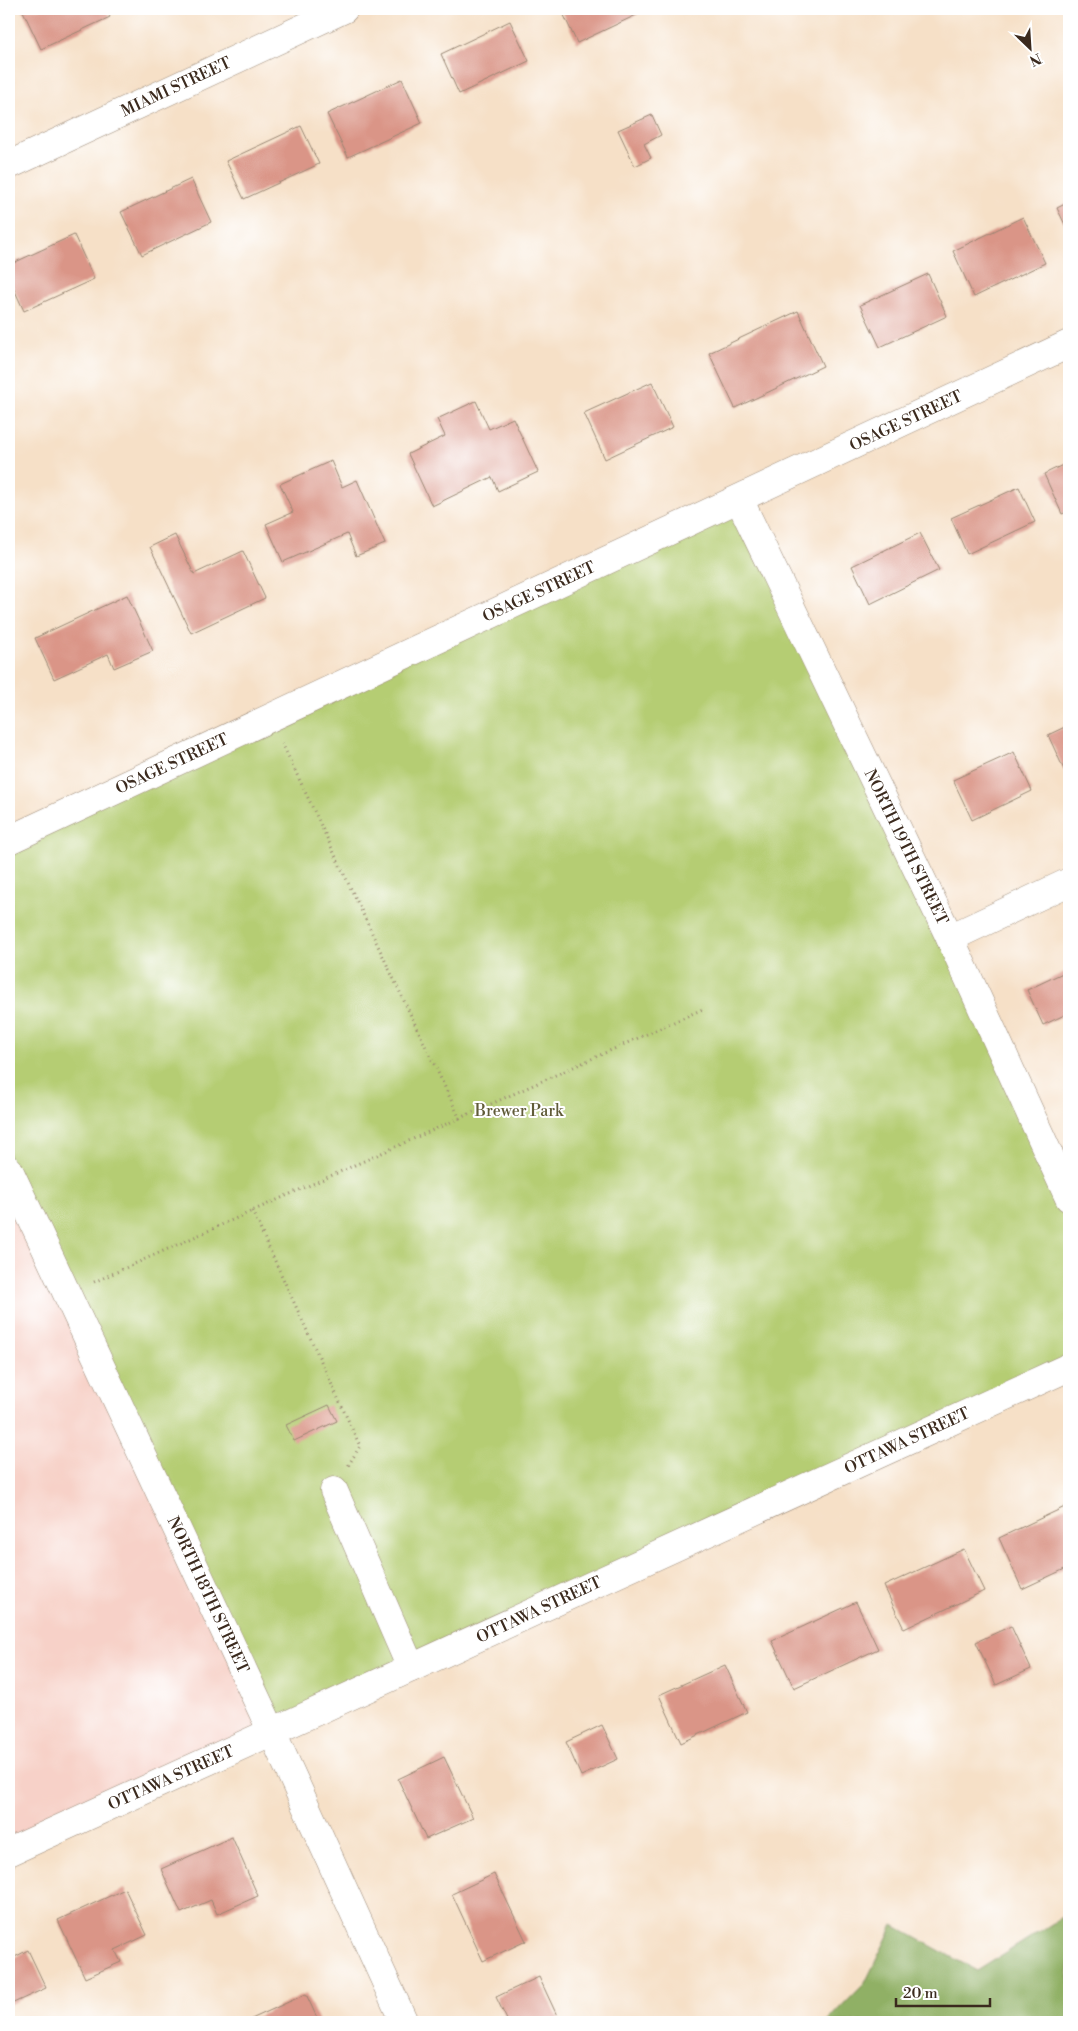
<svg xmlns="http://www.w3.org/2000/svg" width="1078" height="2031" viewBox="0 0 1078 2031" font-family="'Libre Bodoni',serif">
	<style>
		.built { fill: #f7d1c8 }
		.green { fill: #b5cd73; stroke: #787c48 }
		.forest { fill: #90b065; stroke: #666d42 }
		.building { fill: #da9587 }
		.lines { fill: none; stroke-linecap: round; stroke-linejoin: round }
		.minor-casing { stroke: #988572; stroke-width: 29 }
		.path { stroke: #988572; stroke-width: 3; stroke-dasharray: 1 4; stroke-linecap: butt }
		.minor { stroke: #fff; stroke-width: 28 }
		.labels { text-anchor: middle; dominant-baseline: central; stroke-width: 4; stroke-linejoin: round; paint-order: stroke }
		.street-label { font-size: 16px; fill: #3b2a1e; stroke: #fff }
		.park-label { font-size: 16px; fill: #605b38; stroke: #fff }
	</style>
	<rect width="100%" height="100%" fill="#fff"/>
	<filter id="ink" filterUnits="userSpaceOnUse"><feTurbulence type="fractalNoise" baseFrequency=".02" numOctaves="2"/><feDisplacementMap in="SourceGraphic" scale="10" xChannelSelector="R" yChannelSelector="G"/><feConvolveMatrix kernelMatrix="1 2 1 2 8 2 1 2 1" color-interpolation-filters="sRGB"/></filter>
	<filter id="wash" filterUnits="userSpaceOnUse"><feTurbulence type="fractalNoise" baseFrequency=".0096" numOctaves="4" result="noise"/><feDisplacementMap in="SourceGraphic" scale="20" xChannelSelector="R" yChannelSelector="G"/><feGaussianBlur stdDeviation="1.12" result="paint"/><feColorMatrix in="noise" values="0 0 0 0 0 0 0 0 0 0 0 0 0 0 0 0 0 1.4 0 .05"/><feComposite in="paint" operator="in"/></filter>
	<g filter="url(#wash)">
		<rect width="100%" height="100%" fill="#f6e0c7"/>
		<polygon class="built" points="9,1170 272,1732 9,1852"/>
		<polygon class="green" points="739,499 1069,1198 1069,1367 272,1732 9,1170 9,840"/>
		<polygon class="forest" points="1069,1913 1069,2022 827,2022 865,1983 893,1925 977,1971"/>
		<g id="blocks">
			<g class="building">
				<polygon points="22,9 106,9 110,17 41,49"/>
				<polygon points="561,9 649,9 577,43"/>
				<polygon points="510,21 529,61 459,94 441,54"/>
				<polygon points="402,79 422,123 348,157 327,114"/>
				<polygon points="652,115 661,135 644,144 651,158 635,166 618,130"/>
				<polygon points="301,126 319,164 244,199 226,161"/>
				<polygon points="191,179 211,222 142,255 121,212"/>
				<polygon points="1069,202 1069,233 1057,208"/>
				<polygon points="1023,217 1045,263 974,297 953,251"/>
				<polygon points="74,235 94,279 24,311 9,278 9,265"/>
				<polygon points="928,274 947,316 880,347 860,305"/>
				<polygon points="798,311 823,366 735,408 709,353"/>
				<polygon points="652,382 673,427 605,459 584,413"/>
				<polygon points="476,401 489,429 513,418 538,472 498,491 492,477 432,506 408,454 445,436 437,419"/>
				<polygon points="331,461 342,487 357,480 385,544 356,556 347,534 283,562 266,524 293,512 280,484"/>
				<polygon points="1069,462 1069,511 1062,514 1044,474"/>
				<polygon points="1019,487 1035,522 967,554 951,518"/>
				<polygon points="920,533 939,570 870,604 852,566"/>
				<polygon points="175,535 194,574 243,551 265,598 191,633 150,547"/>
				<polygon points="127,595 153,651 114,668 108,654 54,679 35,638"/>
				<polygon points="1069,725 1069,773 1066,774 1048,735"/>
				<polygon points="1014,752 1032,791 972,820 953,780"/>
				<polygon points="1069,970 1069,1013 1043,1025 1027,990"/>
				<polygon points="329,1405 337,1421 294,1441 286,1425"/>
				<polygon points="1069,1505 1069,1567 1022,1589 999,1538"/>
				<polygon points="964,1549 984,1591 904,1629 884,1586"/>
				<polygon points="856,1602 878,1649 794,1688 772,1641"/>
				<polygon points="1011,1626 1031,1669 996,1685 976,1642"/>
				<polygon points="725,1665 747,1712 681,1743 659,1695"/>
				<polygon points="602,1725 618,1759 581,1776 566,1742"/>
				<polygon points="444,1757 473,1818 426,1839 398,1779"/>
				<polygon points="232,1837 258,1896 217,1914 211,1900 181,1913 161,1869"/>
				<polygon points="494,1874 526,1941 483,1961 452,1894"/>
				<polygon points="125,1889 147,1935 115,1950 121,1962 85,1978 58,1920"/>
				<polygon points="28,1950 46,1988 9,2005 9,1960"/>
				<polygon points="539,1977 560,2022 508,2022 496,1997"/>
				<polygon points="306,1994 319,2022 245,2022"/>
			</g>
		</g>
	</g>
	<g filter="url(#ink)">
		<use href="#blocks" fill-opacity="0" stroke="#988572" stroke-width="1"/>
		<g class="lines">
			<g class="minor-casing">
				<g id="minor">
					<polyline points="9,165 344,9"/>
					<polyline points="739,499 950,938 1069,1198"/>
					<polyline points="9,840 1069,344"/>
					<polyline points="950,938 1069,882"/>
					<polyline points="9,1170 272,1732 404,2022"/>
					<polyline points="334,1491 411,1668"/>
					<polyline points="9,1852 1069,1367"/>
				</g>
			</g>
			<g class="path">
				<polyline points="282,743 460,1119"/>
				<polyline points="252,1211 360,1446 348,1466"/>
				<polyline points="94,1282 705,1008"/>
			</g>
			<use href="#minor" class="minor"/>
		</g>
	</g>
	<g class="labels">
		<g class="street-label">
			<text transform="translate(176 87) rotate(-25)">MIAMI STREET</text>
			<text transform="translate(906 421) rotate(-25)">OSAGE STREET</text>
			<text transform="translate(539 592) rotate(-25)">OSAGE STREET</text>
			<text transform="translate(172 764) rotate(-25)">OSAGE STREET</text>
			<text transform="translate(906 847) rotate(64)">NORTH 19TH STREET</text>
			<text transform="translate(907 1441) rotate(-25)">OTTAWA STREET</text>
			<text transform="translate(208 1595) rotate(65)">NORTH 18TH STREET</text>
			<text transform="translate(539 1610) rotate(-25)">OTTAWA STREET</text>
			<text transform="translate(171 1778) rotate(-24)">OTTAWA STREET</text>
		</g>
		<g class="park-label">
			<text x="519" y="1111">Brewer Park</text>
		</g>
	</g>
	<rect width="1078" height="2031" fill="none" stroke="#fff" stroke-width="30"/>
	<g transform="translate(1030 48) rotate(155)" stroke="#ffffff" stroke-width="4" paint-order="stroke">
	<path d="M0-4L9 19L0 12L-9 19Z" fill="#3b2a1e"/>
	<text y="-8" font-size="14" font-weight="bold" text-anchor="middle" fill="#3b2a1e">N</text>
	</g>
	<path d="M896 1998v8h94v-8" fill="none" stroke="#3b2a1e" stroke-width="2.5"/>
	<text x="903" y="1998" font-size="15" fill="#3b2a1e" stroke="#ffffff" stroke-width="4" paint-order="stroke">20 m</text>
</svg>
